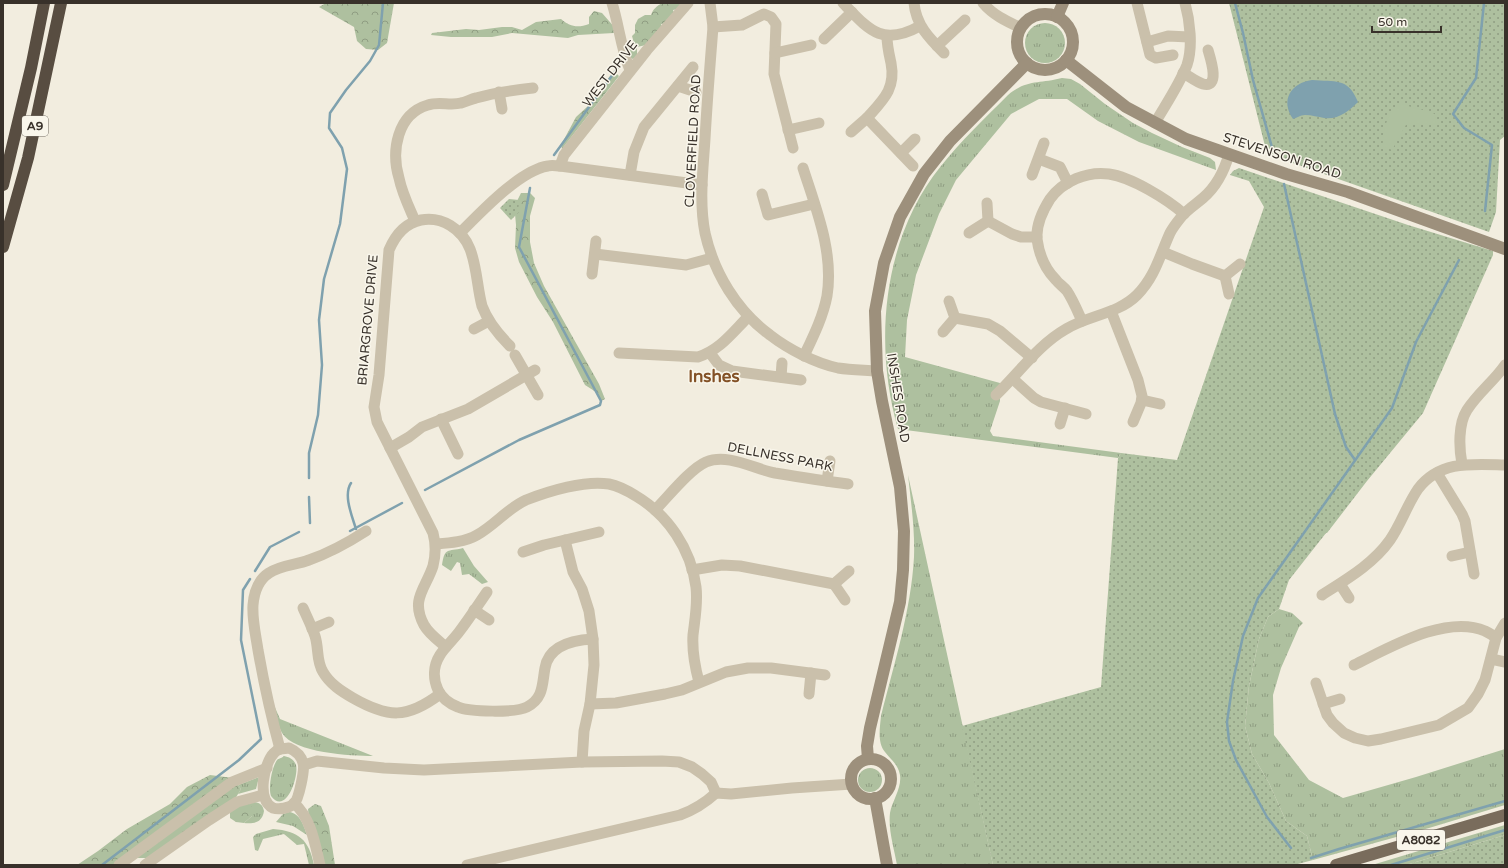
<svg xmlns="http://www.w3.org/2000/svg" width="1508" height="868" viewBox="0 0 1508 868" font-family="'Varela Round',sans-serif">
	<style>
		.grass { fill: url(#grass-tufts) }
		.forest { fill: url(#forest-crowns) }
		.park { fill: url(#park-dots) }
		.pitch { fill: #aec09f }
		.water { fill: #7fa1ae }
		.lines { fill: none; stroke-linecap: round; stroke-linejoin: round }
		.stream { stroke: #7fa1ae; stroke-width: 2.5 }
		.street { stroke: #cac0ab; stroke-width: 11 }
		.secondary { stroke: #9d907c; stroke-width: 12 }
		.primary { stroke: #796c5c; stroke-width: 12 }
		.highway { stroke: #584d41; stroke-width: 12 }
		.labels { text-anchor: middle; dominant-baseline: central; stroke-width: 3; stroke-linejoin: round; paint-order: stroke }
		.shield { fill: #f9f6eb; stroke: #726c64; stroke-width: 1 }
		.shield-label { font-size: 12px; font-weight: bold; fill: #38312a }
		.street-label { font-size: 13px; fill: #38312a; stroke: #f9f6eb }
		.district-label { font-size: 17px; font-weight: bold; fill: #835126; stroke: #f9f6eb }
	</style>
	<defs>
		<pattern id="grass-tufts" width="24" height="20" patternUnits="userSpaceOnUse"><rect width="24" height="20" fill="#aec09f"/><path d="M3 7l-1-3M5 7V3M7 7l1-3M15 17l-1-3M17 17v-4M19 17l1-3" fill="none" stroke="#8f9d82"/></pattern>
		<pattern id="forest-crowns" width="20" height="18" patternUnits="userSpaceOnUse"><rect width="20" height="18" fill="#aec09f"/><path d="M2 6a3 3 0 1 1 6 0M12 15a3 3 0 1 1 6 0" fill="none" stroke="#8f9d82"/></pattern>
		<pattern id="park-dots" width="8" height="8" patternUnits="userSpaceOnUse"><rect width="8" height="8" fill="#aec09f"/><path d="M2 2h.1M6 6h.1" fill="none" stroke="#8f9d82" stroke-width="1.8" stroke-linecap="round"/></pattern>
	</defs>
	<rect width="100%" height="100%" fill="#f2eddf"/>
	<g class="grass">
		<circle cx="1045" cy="43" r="20"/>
		<path d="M1062 78 1071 79 1080 84 1105 104 1133 123 1152 133 1182 147 1210 158 1215 162 1216 170 1139 142 1098 121 1067 99H1039L1011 114 956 180 939 214 916 275 907 320 905 357 1000 383V401L990 431 993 436 1121 453 1118 458 898 429C873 343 883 237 941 166 961 141 985 118 1008 95 1027 79 1039 84 1062 78Z"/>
		<path d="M908 475 993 865H897C894 848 888 830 890 813 892 801 902 788 900 775 898 764 891 760 885 752 877 743 880 727 881 716 894 664 911 611 914 557 915 530 911 502 908 475Z"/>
		<path d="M463 548 474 566 488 582 482 584 469 574 462 575 460 563 457 562 451 571 442 565C445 547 447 552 463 548Z"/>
		<polygon points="1279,609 1292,613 1303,623 1299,627 1281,668 1273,695 1274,735 1309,780 1343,798 1416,777 1505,749 1505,805 1429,828 1313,860 1307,836 1286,821 1269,783 1252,754 1245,726 1249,686 1259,639 1268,617"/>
		<path d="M273 703 280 719 373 756C351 756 294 753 282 733 277 724 276 712 273 703Z"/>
		<path d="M284 756C289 757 294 759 296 765 299 776 286 816 271 796 268 788 272 765 278 759 279 759 283 757 284 756Z"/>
		<circle cx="870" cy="780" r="12"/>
		<polygon points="259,777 256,789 238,794 241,789 238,785"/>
		<path d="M244 802C253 802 262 800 264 811 262 823 254 824 244 823L252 816Z"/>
		<path d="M289 812C300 813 304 826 307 835L293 826 276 822 283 814Z"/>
		<polygon points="1505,825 1505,835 1406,865 1372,865"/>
		<path d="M273 829C299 831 309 840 314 865H309L304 844 297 845 284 834 263 839 258 851 255 850 253 837 256 834Z"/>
	</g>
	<g class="forest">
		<polygon points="326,3 394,3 387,43 378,50 366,49 357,41 354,27 319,7"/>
		<path d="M662 3H684L678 9 673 10 674 13 666 23 661 24 662 27 646 45 637 47V56L633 59 628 57 625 44 628 43H634L632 36 635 33V25L638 19 645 15H651C653 9 657 6 662 3Z"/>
		<path d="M594 11 602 13 616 29 614 33 578 35 568 38 512 33 492 37H451L431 35 432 33 466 29 479 30 502 27H512L522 30 536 22 561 19C570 27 578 28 589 24V17Z"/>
		<polygon points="616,73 619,76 562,149 561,145 576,117 588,106 610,76"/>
		<polygon points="521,193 530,193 535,198 530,216 530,242 534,263 544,286 599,384 605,399 601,401 596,392 585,385 553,322 537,297 519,262 515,248 516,225 515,214 516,203"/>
		<polygon points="210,775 233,778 241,789 235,799 149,858 133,858 122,865 77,865 98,851 127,829 170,804 187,787"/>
		<polygon points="239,804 248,804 252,807 252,816 244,823 236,822 230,818 230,812"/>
		<polygon points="315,804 321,806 329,826 335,865 322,865 309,819 308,809"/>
	</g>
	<g class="park">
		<polygon points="1229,3 1505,3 1505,136 1500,140 1496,212 1489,232 1267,154"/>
		<polygon points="1239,168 1408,225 1493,251 1493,255 1423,413 1367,481 1327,533 1326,533 1289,580 1279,609 1268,617 1259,639 1249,686 1245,726 1252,754 1269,783 1286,821 1307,836 1313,860 1294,865 993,865 962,726 1101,687 1118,458 1121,453 1177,460 1264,207 1249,181 1230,175 1233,171"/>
		<polygon points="509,199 519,200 518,213 511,220 500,208"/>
		<polygon points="1505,835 1505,865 1406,865"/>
	</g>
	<path class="pitch" d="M1400 104 1431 112 1436 115 1435 124 1430 125 1407 123 1392 150 1383 146C1382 135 1388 107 1400 104Z"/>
	<path class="water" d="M1312 80C1335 82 1348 77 1358 102 1349 111 1338 120 1324 118 1318 117 1312 115 1305 115 1300 115 1297 118 1293 119 1280 100 1291 83 1312 80Z"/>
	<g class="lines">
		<g class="stream">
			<polyline points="1235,3 1243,33 1253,80 1273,151"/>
			<polyline points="1484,3 1476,78 1453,114 1464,128 1492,145 1485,211"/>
			<polyline points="554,155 619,66"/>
			<polyline points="1284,184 1335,414 1346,447 1355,460"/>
			<polyline points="309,478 309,453 318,415 322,365 319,320 324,279 340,224 347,169 342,148 329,128 330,113 346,90 370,61 379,45 383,3"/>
			<path d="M351 483C343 495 352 516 356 529"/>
			<polyline points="425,490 519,440 600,405 601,401 519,247 530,188"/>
			<polyline points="309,497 310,523"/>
			<polyline points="350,531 402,503"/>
			<polyline points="255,571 270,547 299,532"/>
			<polyline points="1291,848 1267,817 1236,760 1229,741 1227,722 1233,681 1243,636 1258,598 1392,408 1416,342 1459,260"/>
			<polyline points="1311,858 1339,849 1505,801"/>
			<polyline points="102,865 239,760 261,739 241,640 243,590 250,579"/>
			<polyline points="1391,865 1505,830"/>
		</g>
		<g class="street">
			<path d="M612 3C619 25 621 49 630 70"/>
			<path d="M710 3 713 27C710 65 707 102 705 139 703 170 699 202 705 233 714 273 737 311 770 335 788 349 815 363 838 368 851 370 864 370 877 371"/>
			<path d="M843 3C869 30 882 47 920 26"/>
			<path d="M914 3C916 25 929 38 944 53"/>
			<path d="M983 3C993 15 1006 21 1021 28"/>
			<polyline points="1137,3 1150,55 1156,58 1173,55"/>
			<polyline points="713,27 742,25 764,14 771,17 776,24 774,74 793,148"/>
			<path d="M887 36C887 46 889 54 891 63 896 89 883 100 867 118L913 166"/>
			<polyline points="824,39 852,12"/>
			<polyline points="1147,42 1168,36 1189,37"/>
			<polyline points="937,46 965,20"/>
			<polyline points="775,53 811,45"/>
			<path d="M1183 73C1189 76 1196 82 1203 84 1221 89 1210 57 1208 50"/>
			<polyline points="678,86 696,92"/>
			<polyline points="499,92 502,109"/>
			<path d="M1155 123C1166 104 1179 85 1187 65 1193 47 1190 21 1185 3"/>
			<polyline points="788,130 819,123"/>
			<polyline points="851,132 867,118"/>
			<polyline points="901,153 915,139"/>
			<polyline points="1039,159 1060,167 1068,183"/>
			<polyline points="560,166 564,155 647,50 688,3"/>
			<path d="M803 168C816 209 834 252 827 296 823 317 813 337 804 356"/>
			<polyline points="630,175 634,152 644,127 693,67"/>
			<polyline points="1032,175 1044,143"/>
			<polyline points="762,194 768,215 814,204"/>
			<path d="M415 221C409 207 402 193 399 178 391 151 397 114 428 105 439 101 450 106 461 103 466 102 471 99 476 98 494 93 514 90 533 88"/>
			<polyline points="988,221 1012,234 1021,237 1037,237"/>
			<path d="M460 233C480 213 520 170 548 166 552 165 556 166 560 166L702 185"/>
			<polyline points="969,233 988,221 987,203"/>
			<polyline points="1163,252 1192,264 1225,276"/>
			<polyline points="595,254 686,265 712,258"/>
			<polyline points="592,274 596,241"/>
			<polyline points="1229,294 1225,276 1240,264"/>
			<polyline points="1111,311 1138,380 1142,396 1141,403 1133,422"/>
			<polyline points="955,318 988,324 1000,331 1032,358"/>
			<path d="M1082 321C1077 310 1073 300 1067 291 1064 287 1059 284 1056 280 1045 269 1039 254 1037 239 1036 225 1043 210 1050 199 1063 181 1087 171 1109 174 1131 177 1167 199 1184 214"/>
			<polyline points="474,329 489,321"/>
			<polyline points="943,332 955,318 949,301"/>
			<path d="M619 353 698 357C720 350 732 333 748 317"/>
			<polyline points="710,353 719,365 732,371 801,380"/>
			<polyline points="515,355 538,395"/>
			<polyline points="781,377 782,363"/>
			<polyline points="1013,379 1034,398 1041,402 1086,414"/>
			<path d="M996 395C1019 373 1038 345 1066 329 1089 315 1118 314 1137 295 1155 277 1160 255 1170 233 1173 227 1178 221 1182 216 1188 209 1196 204 1203 198 1217 186 1224 172 1229 154"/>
			<polyline points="1142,400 1160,404"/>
			<polyline points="441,419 458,454"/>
			<polyline points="1060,424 1065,408"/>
			<polyline points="390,448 409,437 422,427 468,409 535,370"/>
			<path d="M1462 464C1459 448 1458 424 1467 410 1478 393 1494 381 1505 365"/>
			<polyline points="1437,473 1462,514 1465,521 1474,574"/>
			<polyline points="827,481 830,461"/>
			<path d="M655 510C668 497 690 469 706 462 728 453 754 469 775 473 799 477 824 481 848 484"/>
			<polyline points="565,540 573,572 582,589 589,611 593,639 594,665 590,704 584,731 582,762"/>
			<path d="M436 544C450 543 465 542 477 535 495 525 508 508 526 500 549 491 585 480 609 484 619 486 628 491 636 496 668 515 691 549 696 587 698 603 695 618 693 635 692 651 695 667 699 682"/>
			<polyline points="523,552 544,545 599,532"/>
			<polyline points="1452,556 1470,552"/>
			<polyline points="692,570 722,565 740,566 834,584"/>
			<polyline points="1340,584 1349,598"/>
			<path d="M487 592C478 605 469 619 459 632 453 640 445 647 440 655 433 666 433 679 438 690 442 698 450 704 458 707 469 712 516 713 527 707 544 698 542 684 545 668 549 645 573 640 593 639"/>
			<path d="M1322 595C1347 579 1373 564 1390 540 1401 524 1407 505 1418 489 1440 460 1473 464 1505 465"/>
			<polyline points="845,600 834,584 849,571"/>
			<path d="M303 608C307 617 312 627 315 636 319 648 316 661 323 672 330 684 341 691 353 698 388 718 407 719 440 694"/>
			<polyline points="474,610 489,620"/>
			<polyline points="312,629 329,622"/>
			<path d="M446 647C439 641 429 634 424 625 410 599 426 588 433 566 436 554 436 544 433 533L377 422 374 407 379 375 389 250C395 236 405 223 421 220 442 216 462 229 470 249 477 267 477 287 482 306 488 322 498 334 510 346"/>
			<polyline points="1491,659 1505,662"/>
			<path d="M1354 665C1389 648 1446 614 1485 631 1489 633 1493 635 1496 638"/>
			<polyline points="1316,683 1327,715 1333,723 1344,733 1355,738 1368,741 1381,739 1439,725 1468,708 1478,694 1485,680 1496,638 1505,623"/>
			<polyline points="809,694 811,673"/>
			<polyline points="590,704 616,703 665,694 682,690 726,672 748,668 771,668 825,675"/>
			<polyline points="1323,704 1340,699"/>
			<path d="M289 748C296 751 301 755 303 763 305 769 299 799 294 804 289 808 279 810 273 808 256 800 264 763 274 753 278 748 283 749 289 748Z"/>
			<path d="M280 749C271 716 264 684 258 650 256 636 252 620 253 605 254 593 258 580 269 573 280 565 296 565 309 560 329 553 349 542 366 531"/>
			<polyline points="304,765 317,761 384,768 424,770 582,762 662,761 679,762 692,767 702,774 711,782 716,793"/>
			<path d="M294 803C311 818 315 844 320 865"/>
			<polyline points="119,865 232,782 267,768"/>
			<polyline points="145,865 209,820 237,802 263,795"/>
			<path d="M467 865 680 815C694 810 705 803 716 793L731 794 792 788 852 784"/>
		</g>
		<g class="secondary">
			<circle cx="1045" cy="42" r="28"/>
			<polyline points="1057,17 1063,3"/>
			<polyline points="1066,60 1126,107 1186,139 1286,174 1348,192 1505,249"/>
			<polyline points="868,759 867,746 870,728 900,602 903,570 904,531 900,487 882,401 877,371 875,311 884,263 900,217 924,174 950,141 1027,63"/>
			<circle cx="871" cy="779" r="20"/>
			<polyline points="875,798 887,865"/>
		</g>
		<polyline class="primary" points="1336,865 1505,815"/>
		<g class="highway">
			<polyline points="3,185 31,68 44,3"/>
			<polyline points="3,247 28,158 61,3"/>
		</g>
	</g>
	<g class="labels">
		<g class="shield">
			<rect x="22" y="116" width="26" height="20" rx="3"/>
			<rect x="1397" y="830" width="48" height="20" rx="3"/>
		</g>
		<g class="shield-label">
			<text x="35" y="126">A9</text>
			<text x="1421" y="840">A8082</text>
		</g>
		<g class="street-label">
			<text transform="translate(610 74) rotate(-52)">WEST DRIVE</text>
			<text transform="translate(693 141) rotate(-87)">CLOVERFIELD ROAD</text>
			<text transform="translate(1282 156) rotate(18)">STEVENSON ROAD</text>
			<text transform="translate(368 320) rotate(-85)">BRIARGROVE DRIVE</text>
			<text transform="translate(898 398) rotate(81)">INSHES ROAD</text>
			<text transform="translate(780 457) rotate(11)">DELLNESS PARK</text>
		</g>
		<g class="district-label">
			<text x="714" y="376">Inshes</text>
		</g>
	</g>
	<rect width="1508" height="868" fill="none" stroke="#38312a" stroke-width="8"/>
	<path d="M1372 26v6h69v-6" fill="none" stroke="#38312a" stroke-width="2"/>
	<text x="1378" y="26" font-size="12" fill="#38312a" stroke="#f9f6eb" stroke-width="3" paint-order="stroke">50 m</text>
</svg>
